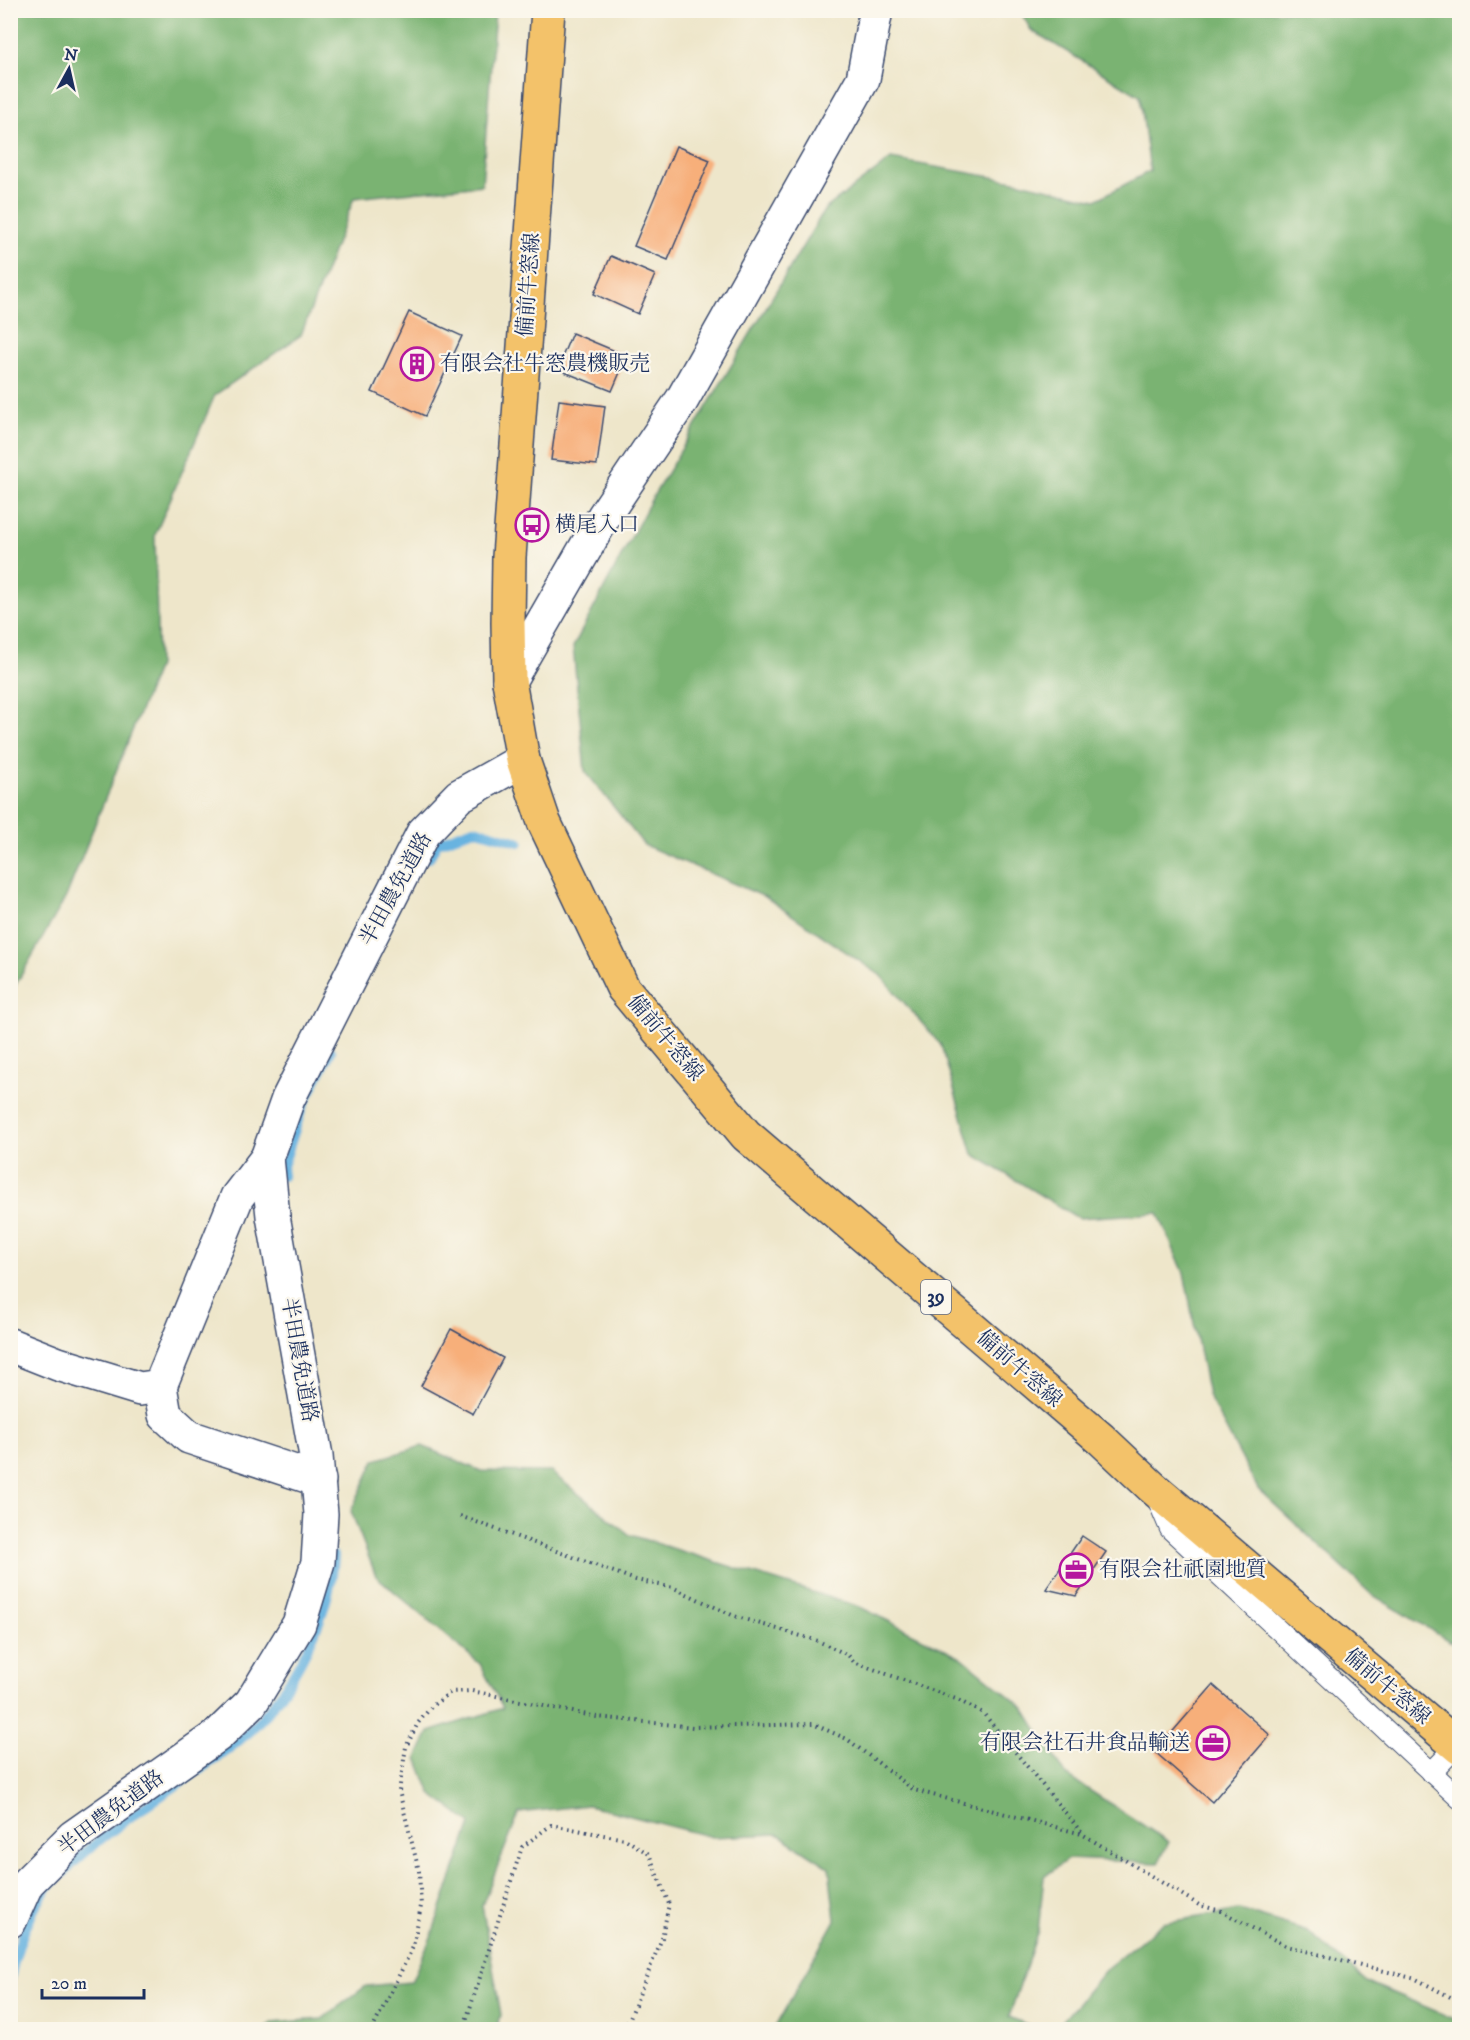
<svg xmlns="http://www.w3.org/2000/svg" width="1470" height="2040" viewBox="0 0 1470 2040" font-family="'IM FELL DW Pica','Noto Serif JP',serif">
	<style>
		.forest { fill: #7ab372; stroke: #4a7168; stroke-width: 1.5 }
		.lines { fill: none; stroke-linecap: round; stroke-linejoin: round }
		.stream { stroke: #67b3e0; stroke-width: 10 }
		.building { fill: #f7af7a }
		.lane-casing { stroke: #3b4a6e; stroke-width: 22 }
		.street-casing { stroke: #3b4a6e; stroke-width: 36 }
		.primary-casing { stroke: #3b4a6e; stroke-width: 36 }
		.path { stroke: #3b4a6e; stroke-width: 4; stroke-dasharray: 1.5 4.5; stroke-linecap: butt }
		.lane { stroke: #fff; stroke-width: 20 }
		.street { stroke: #fff; stroke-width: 33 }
		.primary { stroke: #f3c26a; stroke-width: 33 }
		.labels { text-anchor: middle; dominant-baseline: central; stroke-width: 4.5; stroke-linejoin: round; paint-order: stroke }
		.shield { fill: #fbf7ec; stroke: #5e6b89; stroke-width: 1.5 }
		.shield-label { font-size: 20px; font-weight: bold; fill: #1b2f5e }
		.street-label { font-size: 21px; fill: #1b2f5e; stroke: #fbf7ec }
		.poi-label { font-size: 21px; fill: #1b2f5e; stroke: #fbf7ec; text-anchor: start }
	</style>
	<rect width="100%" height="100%" fill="#fbf7ec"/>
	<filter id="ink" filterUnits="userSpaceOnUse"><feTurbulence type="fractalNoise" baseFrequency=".0167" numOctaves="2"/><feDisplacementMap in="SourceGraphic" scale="12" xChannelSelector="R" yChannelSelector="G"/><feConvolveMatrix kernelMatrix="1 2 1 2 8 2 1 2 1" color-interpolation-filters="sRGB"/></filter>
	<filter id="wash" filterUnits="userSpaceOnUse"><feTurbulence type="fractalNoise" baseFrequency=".008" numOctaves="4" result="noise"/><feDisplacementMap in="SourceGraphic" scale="24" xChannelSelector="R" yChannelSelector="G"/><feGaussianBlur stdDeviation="1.35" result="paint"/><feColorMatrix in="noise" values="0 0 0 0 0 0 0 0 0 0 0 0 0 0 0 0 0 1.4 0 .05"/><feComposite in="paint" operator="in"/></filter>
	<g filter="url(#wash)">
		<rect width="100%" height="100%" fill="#eee6ca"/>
		<g class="forest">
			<polygon points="11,10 495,11 482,185 354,198 301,335 215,395 155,535 158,666 66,897 11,993"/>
			<polygon points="1020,11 1459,11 1459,1647 1371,1594 1258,1489 1208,1395 1184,1273 1158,1213 1078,1218 973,1154 941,1045 880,975 765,897 644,845 585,771 573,647 651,500 825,209 891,159 1020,182 1096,200 1150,171 1140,96 1031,30"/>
			<polygon points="422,1446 481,1471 551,1472 630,1535 860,1607 961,1657 1024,1708 1066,1775 1169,1842 1158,1863 1068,1859 1044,1877 1038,1931 1009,2017 1038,2029 774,2029 835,1920 829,1867 778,1834 712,1837 588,1805 519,1813 482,1905 501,2015 497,2029 266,2029 272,2023 322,2019 366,1986 411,1982 431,1937 471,1823 431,1794 417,1758 429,1732 503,1708 480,1664 376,1576 351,1511 375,1460"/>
			<polygon points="1240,1910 1308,1931 1367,1982 1459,2021 1459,2029 1056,2029 1107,1968 1163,1923"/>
		</g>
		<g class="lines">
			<g class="stream">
				<polyline points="429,858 437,843 474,829 519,842"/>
				<polyline points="283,1176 282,1169 302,1108 331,1051"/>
				<path d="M10 1979C15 1952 27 1919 42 1895 47 1886 57 1879 64 1872 113 1822 176 1789 231 1747 284 1707 330 1622 334 1556"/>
			</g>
		</g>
		<g id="blocks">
			<g class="building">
				<polygon points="676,146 710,160 668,260 634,246"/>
				<polygon points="611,256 655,275 638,314 594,294"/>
				<polygon points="409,312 462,336 425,416 372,392"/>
				<polygon points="572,333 627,356 612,391 557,369"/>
				<polygon points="559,400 605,406 597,465 551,460"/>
				<polygon points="451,1329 503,1358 473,1414 421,1386"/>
				<polygon points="1082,1536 1106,1552 1076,1596 1046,1589"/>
				<polygon points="1213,1685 1270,1735 1212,1802 1155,1752"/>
			</g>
		</g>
	</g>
	<g filter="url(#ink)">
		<use href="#blocks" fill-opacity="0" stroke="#3b4a6e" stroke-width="1.5"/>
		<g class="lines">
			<g class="lane-casing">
				<g id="lane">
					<polyline points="1156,1496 1170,1529 1460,1799"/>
					<polyline points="1431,1773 1457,1746"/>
				</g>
			</g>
			<g class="street-casing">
				<g id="street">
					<polyline points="509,681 604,516 682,400 863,79 876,10"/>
					<polyline points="10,1345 58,1364 140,1389 160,1386 237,1197 267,1158"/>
					<polyline points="160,1386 165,1415 189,1437 319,1480"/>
					<polyline points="10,1921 27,1883 73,1837 218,1735 251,1703 299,1624 318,1562 321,1514 316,1456 273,1216 267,1158 288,1099 423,833 459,796 523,760"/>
				</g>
			</g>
			<g class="primary-casing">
				<polyline id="primary" points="548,10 509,557 508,623 509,681 523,760 544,822 623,988 746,1135 1101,1439 1152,1487 1460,1748"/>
			</g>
			<g class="path">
				<polyline points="460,1516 636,1580 674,1588 734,1616 818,1641 848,1655 854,1662 956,1699 983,1713 1082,1833"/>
				<polyline points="372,2030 413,1947 421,1906 419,1871 399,1791 406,1747 418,1723 432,1706 451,1692 472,1691 597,1717 693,1727 813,1724 847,1739 914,1790 1082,1834 1199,1905 1221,1911 1286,1946 1416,1979 1460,2002"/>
				<polyline points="463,2030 522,1847 551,1825 625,1839 649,1854 669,1904 662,1938 625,2030"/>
			</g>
			<use href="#lane" class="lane"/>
			<use href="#street" class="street"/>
			<use href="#primary" class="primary"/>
		</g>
	</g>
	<defs>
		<g id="building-ring" transform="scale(1.725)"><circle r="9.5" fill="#fbf7ec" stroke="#b5179e" stroke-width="1.5"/><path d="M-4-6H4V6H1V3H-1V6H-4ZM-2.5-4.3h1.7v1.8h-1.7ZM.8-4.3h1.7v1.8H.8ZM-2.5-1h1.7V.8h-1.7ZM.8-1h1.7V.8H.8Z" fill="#b5179e"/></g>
		<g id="bus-ring" transform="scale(1.725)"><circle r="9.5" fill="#fbf7ec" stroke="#b5179e" stroke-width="1.5"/><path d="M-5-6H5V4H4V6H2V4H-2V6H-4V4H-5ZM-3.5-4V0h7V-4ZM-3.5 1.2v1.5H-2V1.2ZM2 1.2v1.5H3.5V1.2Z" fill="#b5179e"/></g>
		<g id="office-ring" transform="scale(1.725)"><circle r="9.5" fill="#fbf7ec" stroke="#b5179e" stroke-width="1.5"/><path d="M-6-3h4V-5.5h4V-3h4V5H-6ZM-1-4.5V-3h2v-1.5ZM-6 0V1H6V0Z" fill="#b5179e"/></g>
	</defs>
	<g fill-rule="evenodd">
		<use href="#building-ring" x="417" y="364"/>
		<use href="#bus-ring" x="532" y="525"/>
		<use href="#office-ring" x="1076" y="1570"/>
		<use href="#office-ring" x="1213" y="1743"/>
	</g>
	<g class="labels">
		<rect class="shield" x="921" y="1280" width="30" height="34" rx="4.5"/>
		<g class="shield-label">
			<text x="936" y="1297">39</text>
		</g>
		<g class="street-label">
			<text transform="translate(529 285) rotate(-86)">備前牛窓線</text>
			<text transform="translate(396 889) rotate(-61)">半田農免道路</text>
			<text transform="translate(665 1038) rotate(50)">備前牛窓線</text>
			<text transform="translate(299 1360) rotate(80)">半田農免道路</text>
			<text transform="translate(1019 1369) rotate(41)">備前牛窓線</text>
			<text transform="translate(1387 1687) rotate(40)">備前牛窓線</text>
			<text transform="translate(111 1813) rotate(-37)">半田農免道路</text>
		</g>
		<g class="poi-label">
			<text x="440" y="364">有限会社牛窓農機販売</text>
			<text x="555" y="525">横尾入口</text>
			<text x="1099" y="1570">有限会社祇園地質</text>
			<text x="1190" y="1743" text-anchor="end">有限会社石井食品輸送</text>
		</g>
	</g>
	<rect width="1470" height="2040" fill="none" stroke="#fbf7ec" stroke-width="36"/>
	<g transform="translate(69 69) rotate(8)" stroke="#fbf7ec" stroke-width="4.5" paint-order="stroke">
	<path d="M0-4.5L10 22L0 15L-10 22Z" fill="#1b2f5e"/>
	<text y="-9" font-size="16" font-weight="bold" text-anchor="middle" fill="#1b2f5e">N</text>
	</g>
	<path d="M42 1989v9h102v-9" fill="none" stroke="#1b2f5e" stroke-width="3"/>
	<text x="51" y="1989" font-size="18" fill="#1b2f5e" stroke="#fbf7ec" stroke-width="4.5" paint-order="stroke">20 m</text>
</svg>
